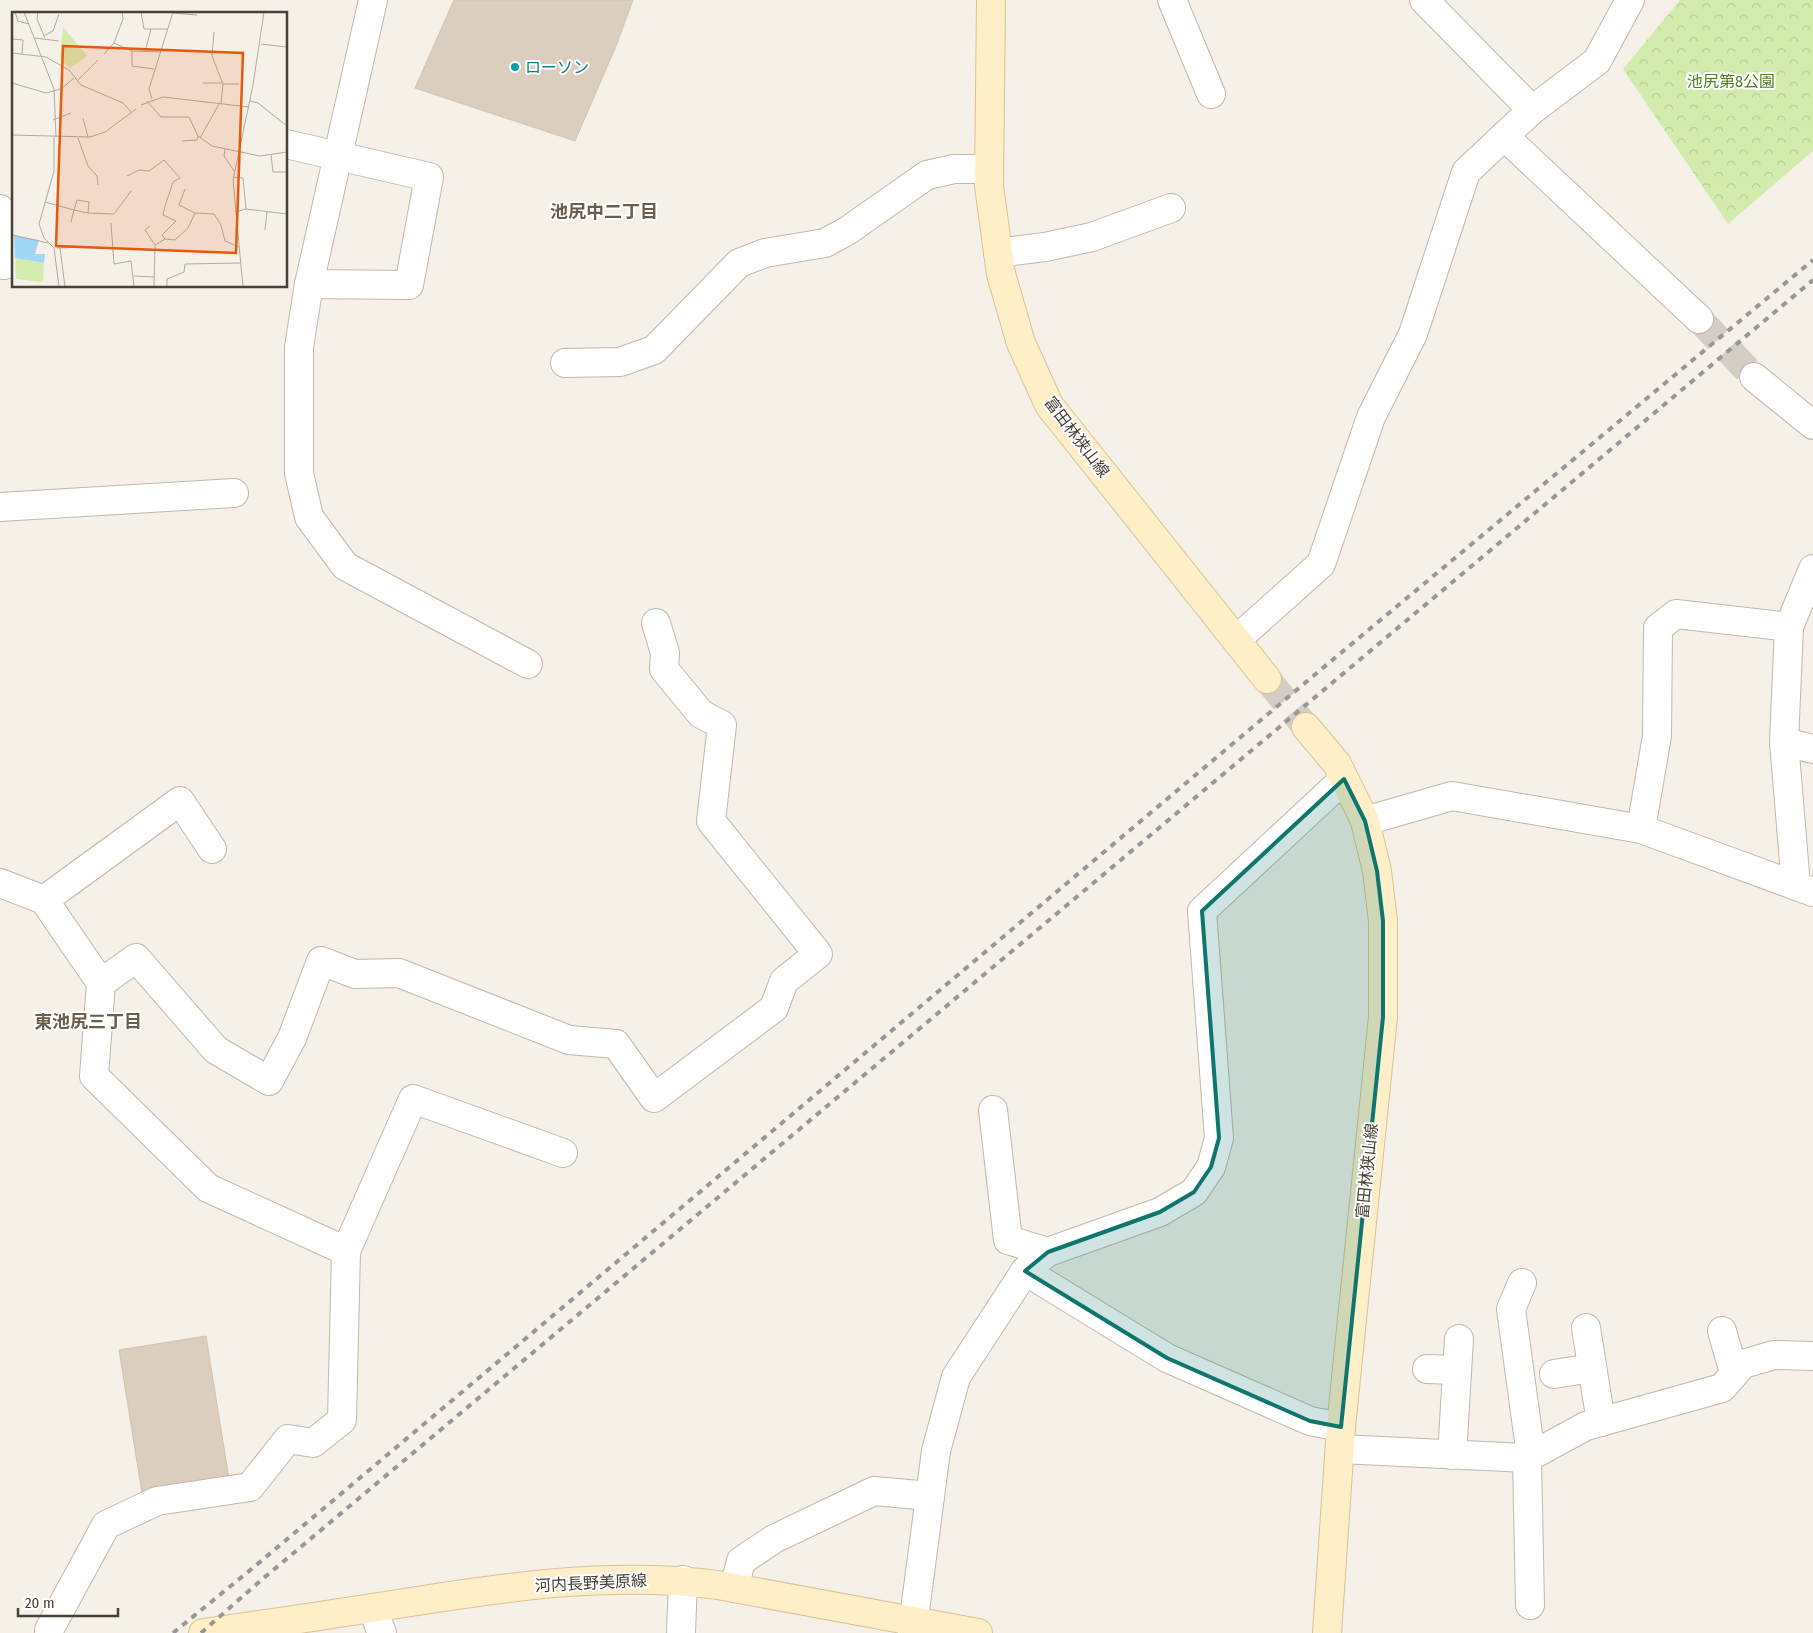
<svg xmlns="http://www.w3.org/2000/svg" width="1813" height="1633" viewBox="0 0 1813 1633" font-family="'Fira Sans Condensed','Noto Sans JP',sans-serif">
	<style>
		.park { fill: url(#park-crowns) }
		.building { fill: #dbcebf; stroke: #d3c3af }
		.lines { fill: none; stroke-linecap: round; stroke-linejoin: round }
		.minor-tunnel { stroke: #d3cdc4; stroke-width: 28; stroke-dasharray: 28 14; stroke-linecap: butt }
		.secondary-tunnel { stroke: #d3cdc4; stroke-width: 28; stroke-dasharray: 28 14; stroke-linecap: butt }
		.minor-casing { stroke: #c1b8aa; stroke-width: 30 }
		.secondary-casing { stroke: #d8c395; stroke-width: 30 }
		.minor { stroke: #fff; stroke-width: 28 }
		.secondary { stroke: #ffefc8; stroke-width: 28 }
		.rail { stroke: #979797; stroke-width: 4; stroke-dasharray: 6 6; stroke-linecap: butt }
		.marked { fill: #0f766e; fill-opacity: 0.2; stroke: #0f766e; stroke-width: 4; stroke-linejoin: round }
		.culture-dot { fill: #0f9aa8; stroke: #fff; stroke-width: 2 }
		.labels { text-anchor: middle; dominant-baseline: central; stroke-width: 4; stroke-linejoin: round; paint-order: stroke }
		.culture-label { font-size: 16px; fill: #0d838f; stroke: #fff; text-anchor: start }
		.park-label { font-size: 16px; fill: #4c8024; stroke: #fff }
		.street-label { font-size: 16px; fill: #494136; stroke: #fff }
		.neighbourhood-label { font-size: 18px; font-weight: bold; fill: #6d5e4c; stroke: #fff }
		.inset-road { fill: none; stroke: #b0aaa1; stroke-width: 1 }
		.view { fill: #e8590c; fill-opacity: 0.15; stroke: #e8590c; stroke-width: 2.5 }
		.inset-edge { fill: none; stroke: #494136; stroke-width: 2.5 }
	</style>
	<defs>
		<pattern id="park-crowns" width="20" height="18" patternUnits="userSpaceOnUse" patternTransform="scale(1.25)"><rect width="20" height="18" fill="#d3ecae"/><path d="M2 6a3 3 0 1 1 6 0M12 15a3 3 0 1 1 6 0" fill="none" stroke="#b7cc96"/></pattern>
	</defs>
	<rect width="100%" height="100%" fill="#f5f0e8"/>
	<polygon class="park" points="1680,0 1813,0 1813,151 1728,224 1623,69"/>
	<g class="building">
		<polygon points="454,0 633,0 616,46 575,141 415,88"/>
		<polygon points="206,1336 229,1479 142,1493 119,1350"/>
	</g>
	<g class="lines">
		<polyline class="minor-tunnel" points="1699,319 1754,377"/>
		<polyline class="secondary-tunnel" points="1267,679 1306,727"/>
		<g class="minor-casing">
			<g id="minor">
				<polyline points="1172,0 1211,94"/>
				<polyline points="1424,0 1532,110"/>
				<polyline points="1504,136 1699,319"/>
				<polyline points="286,144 429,177 409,285 309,284 373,0"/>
				<polyline points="0,209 4,265"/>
				<polyline points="998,253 1045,247 1092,237 1171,208"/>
				<polyline points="309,284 299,347 299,473 309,517 345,566 528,664"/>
				<polyline points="565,363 620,362 654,350 739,263 765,253 825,243 847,231 927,175 954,169 989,169"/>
				<polyline points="1754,377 1813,425"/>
				<polyline points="0,507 234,493"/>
				<polyline points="1236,640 1321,564 1371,417 1413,334 1466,172 1532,110 1597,61 1630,0"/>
				<polyline points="1784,742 1813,749"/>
				<polyline points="1365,821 1452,796 1641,829 1813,892"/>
				<polyline points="1641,829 1657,736 1658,628 1676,614 1789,627"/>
				<polyline points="0,883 44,900 101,983 94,1076 208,1188 346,1251 413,1099 563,1153"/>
				<polyline points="1796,886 1784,742 1789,627 1813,569"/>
				<polyline points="44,900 180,801 212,849"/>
				<polyline points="101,983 136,958 216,1050 269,1081 292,1038 321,961 355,974 399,973 569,1040 616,1044 654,1098 774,1008 784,981 818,954 711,821 722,725 701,714 664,669 665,653 656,623"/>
				<polyline points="993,1110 1008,1240 1048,1252"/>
				<polyline points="1025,1271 1167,1358 1310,1421 1341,1427"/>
				<polyline points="1522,1283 1511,1309 1531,1456"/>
				<polyline points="1586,1328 1601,1422"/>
				<polyline points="1722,1331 1734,1373"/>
				<polyline points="1427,1369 1457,1370"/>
				<polyline points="1554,1374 1592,1368"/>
				<polyline points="1340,1449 1527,1458 1586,1426 1722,1388 1743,1364 1774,1355 1813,1356"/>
				<polyline points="1452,1455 1459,1339"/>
				<polyline points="1527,1458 1530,1605"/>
				<polyline points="734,1588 741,1561 774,1539 874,1491 930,1496"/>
				<polyline points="372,1608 382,1633"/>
				<polyline points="49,1633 49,1630 106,1525 157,1501 250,1487 288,1439 313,1443 342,1420 346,1251"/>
				<polyline points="681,1633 683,1580"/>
				<polyline points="912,1633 936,1451 956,1377 1025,1271 1048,1252 1160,1212 1194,1192 1211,1167 1219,1138 1202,911 1344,779"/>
			</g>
		</g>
		<g class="secondary-casing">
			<g id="secondary">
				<polyline points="991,0 989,186 1001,274 1021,343 1049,405 1267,679"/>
				<polyline points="1306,727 1337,764 1365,821 1377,871 1383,921 1383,1017 1341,1427 1327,1633"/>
				<path d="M203 1633C268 1624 333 1614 398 1604 503 1587 611 1571 718 1585L978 1633"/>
			</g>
		</g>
		<use href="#minor" class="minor"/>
		<use href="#secondary" class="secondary"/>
		<g class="rail">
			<polyline points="173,1633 254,1567 1318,672 1813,260"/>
			<polyline points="201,1633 259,1582 1813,280"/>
		</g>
	</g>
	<path class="marked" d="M1344 779 1365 821 1377 871 1383 921V1017L1341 1427 1310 1421 1167 1358 1025 1271 1048 1252 1160 1212 1194 1192 1211 1167 1219 1138 1202 911Z"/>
	<circle class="culture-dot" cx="515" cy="67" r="5"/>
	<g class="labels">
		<g class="culture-label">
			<text x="525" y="67">ローソン</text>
		</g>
		<g class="park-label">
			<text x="1731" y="81">池尻第8公園</text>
		</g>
		<g class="street-label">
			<text transform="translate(1077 437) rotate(53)">富田林狭山線</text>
			<text transform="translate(1367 1171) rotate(-84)">富田林狭山線</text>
			<text transform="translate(591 1583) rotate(-3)">河内長野美原線</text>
		</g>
		<g class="neighbourhood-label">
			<text x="604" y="212">池尻中二丁目</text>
			<text x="88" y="1022">東池尻三丁目</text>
		</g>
	</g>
	<g transform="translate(12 12)">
		<rect width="275" height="275" fill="#f5f0e8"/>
		<path d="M51 15 75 44 58 56 48 47Z" fill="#d3ecae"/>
		<path d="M3 246 32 251 31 270 4 267Z" fill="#d3ecae"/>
		<path d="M2 223 27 228 23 242H33L32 251 3 246Z" fill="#a0d7f6"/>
		<path class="inset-road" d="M3 0 6 9 17 12M12 0 42 77 44 125M26 0 25 7 33 26M129 0 132 17H156M161 1 185 3M202 20 200 44 211 72 209 92M33 23 41 19 47 2M23 26 47 29M0 27 11 28 10 42M102 31 120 39 149 40M249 32 275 35M120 39V54L142 57M133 40 139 17M0 41 34 45 57 58 69 73 111 91 119 100M92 42 102 31 111 7 110 0M65 69 86 48M0 71 34 81 49 77 62 66M191 71H210M211 72H227M140 87 137 77 161 0H157M135 89 149 105H177L186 124 200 134 248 144 275 140M238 89 246 91 275 114M129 93 151 85 237 95M71 106 76 125M41 108 59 101M0 123 78 125 93 120 124 97M42 125V159L27 212 32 226 42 236 47 275M66 126 76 154 85 164 86 173M188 126 207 92M170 129 185 128 186 124M213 137 212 144 222 159M259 143 261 160H275M115 164 127 158 137 159 152 148 168 166 161 170 153 194 151 203 164 209 150 223 153 227M221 165 231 166 234 197M33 190 62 198 76 201 77 190 65 188 62 198 59 210M223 200 234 197 275 202M76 201 102 202 119 179M183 201 202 202 209 213 213 229 227 235M99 211 102 252 119 249 122 275M138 214 133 218 143 233M253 218 255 200M0 223 36 231M45 236 73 235M48 236 53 275M122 264 142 265M142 275 143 233 153 227 163 228 176 216 183 201 167 193 173 177M155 275V267L172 260 173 252 228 251M231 275 221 168 241 73 252 0"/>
		<path class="view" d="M51 34 231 41 224 241 44 234Z"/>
		<rect width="275" height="275" class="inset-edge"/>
	</g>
	<path d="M18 1608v8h100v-8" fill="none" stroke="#494136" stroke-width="2.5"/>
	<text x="25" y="1608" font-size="15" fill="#494136" stroke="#ffffff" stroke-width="4" paint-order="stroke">20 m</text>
</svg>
